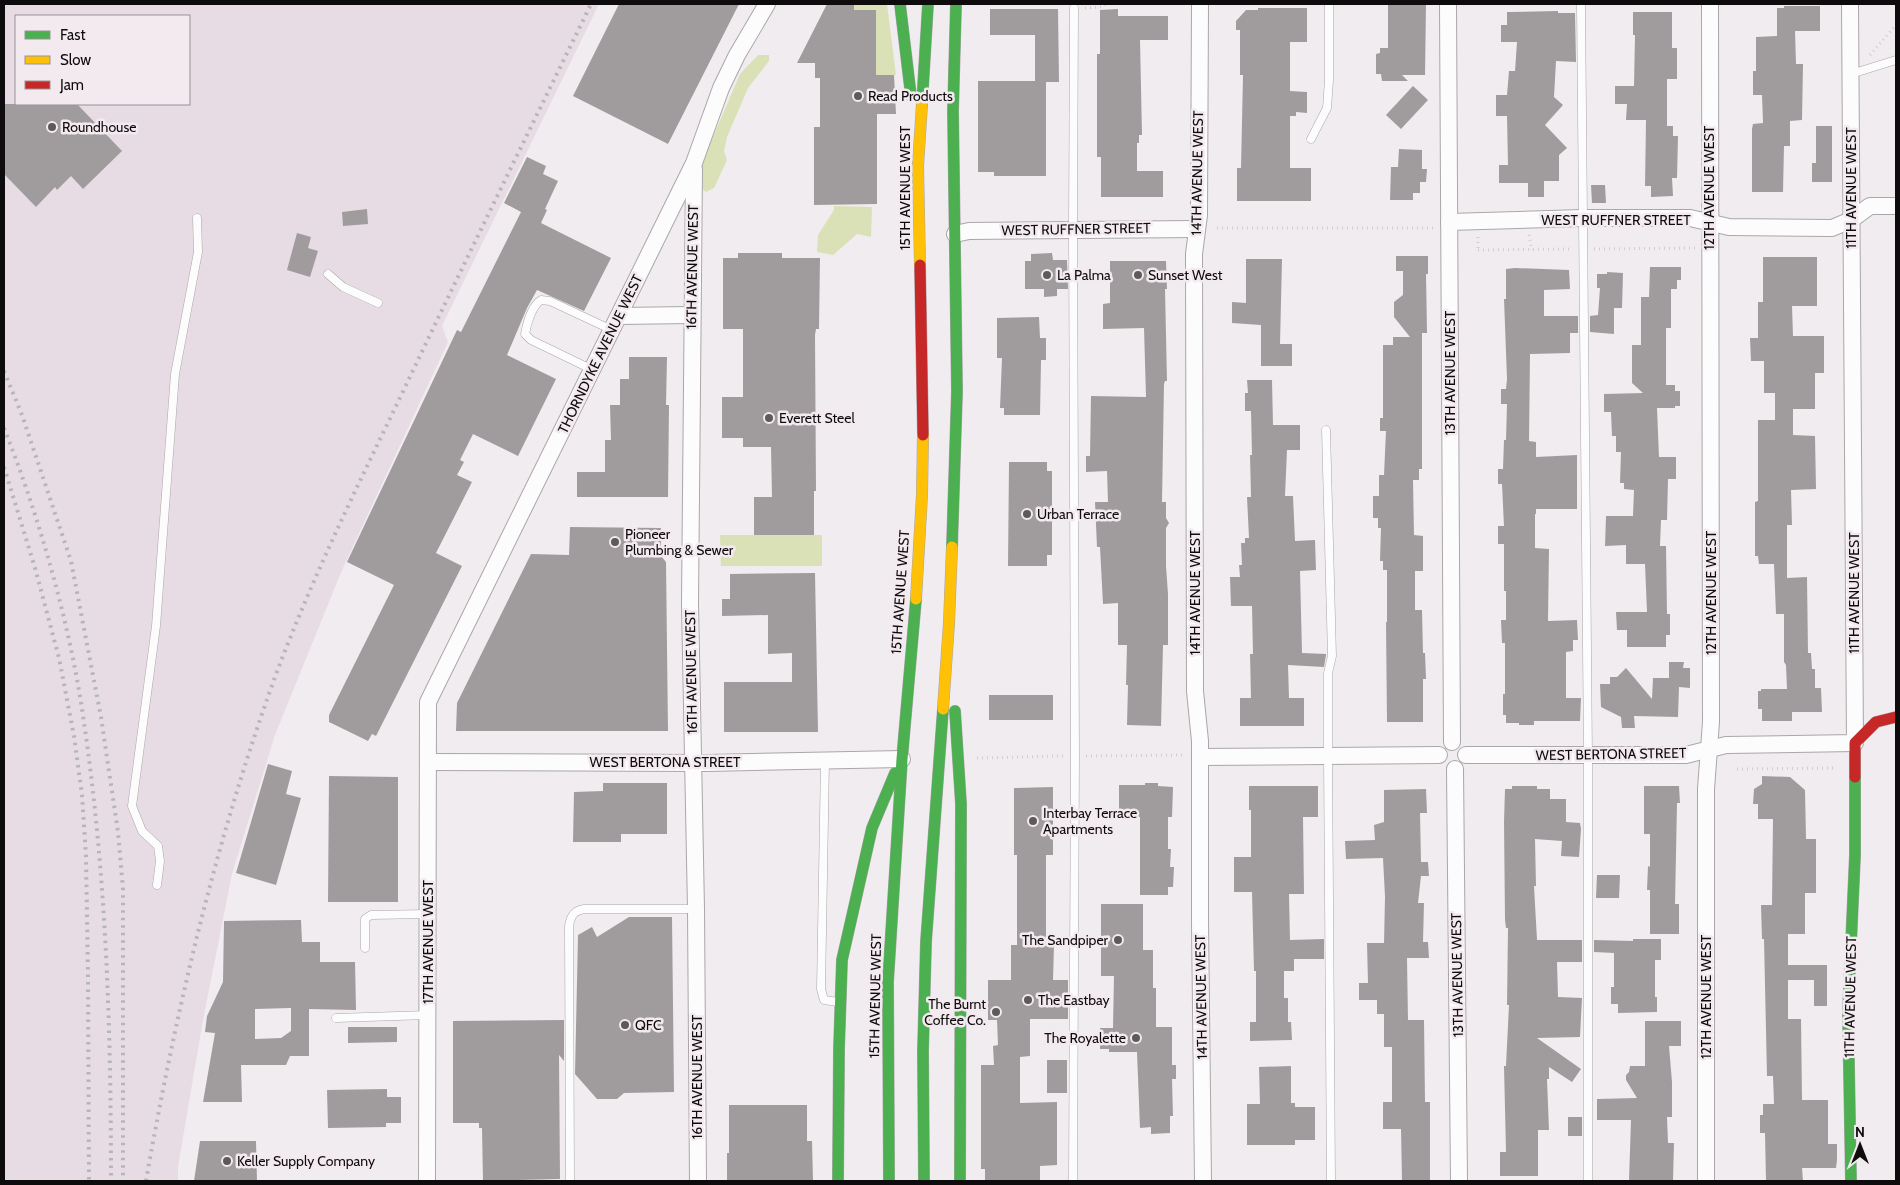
<svg xmlns="http://www.w3.org/2000/svg" width="1900" height="1185" viewBox="0 0 1900 1185" font-family="Cabin,sans-serif">
	<style>
		.built { fill: #e7dce3; fill-rule: evenodd }
		.green { fill: #dbe1b6 }
		.building { fill: #a09c9e; fill-rule: evenodd }
		.lines { fill: none; stroke-linecap: round; stroke-linejoin: round }
		.lane-casing { stroke: #aaa6a9; stroke-width: 9 }
		.street-casing { stroke: #aaa6a9; stroke-width: 18 }
		.fast-casing { stroke: #aaa6a9; stroke-width: 12 }
		.slow-casing { stroke: #aaa6a9; stroke-width: 12 }
		.jam-casing { stroke: #aaa6a9; stroke-width: 12 }
		.path { stroke: #d0cecf; stroke-width: 3; stroke-dasharray: 1 4; stroke-linecap: butt }
		.lane { stroke: #fdfcfd; stroke-width: 8 }
		.street { stroke: #fdfcfd; stroke-width: 16 }
		.fast { stroke: #4caf50; stroke-width: 11 }
		.slow { stroke: #ffc107; stroke-width: 11 }
		.jam { stroke: #c62828; stroke-width: 11 }
		.rail { stroke: #b7b6b7; stroke-width: 4; stroke-dasharray: 2.5 5; stroke-linecap: butt }
		.poi-dot { fill: #5d5a5c; stroke: #f3eaef; stroke-width: 2 }
		.labels { text-anchor: middle; dominant-baseline: central; stroke-width: 5; stroke-linejoin: round; paint-order: stroke }
		.poi-label { font-size: 14px; fill: #0e0b0d; stroke: #f3eaef; text-anchor: start }
		.street-label { font-size: 14px; fill: #0e0b0d; stroke: #f3eaef }
	</style>
	<rect width="100%" height="100%" fill="#f1ecef"/>
	<path class="built" d="M4 4H599L442 326 448 342 342 570 275 735 232 874 203 1020 178 1167V1181H4ZM16 16H189V104H16Z"/>
	<g class="green">
		<polygon points="854,4 887,4 896,75 876,75 876,10 854,10"/>
		<polygon points="758,55 769,55 769,61 748,88 727,137 724,151 727,160 714,188 706,192 700,187 701,165 740,74"/>
		<polygon points="834,206 872,207 871,237 857,234 833,255 817,252 818,235 834,210"/>
		<polygon points="720,535 822,535 822,566 721,566"/>
	</g>
	<g class="building">
		<polygon points="619,4 739,4 668,144 573,96"/>
		<polygon points="827,4 854,4 854,10 876,10 876,75 894,75 896,114 877,114 877,204 814,205 814,127 820,127 820,78 815,78 815,63 797,63"/>
		<polygon points="1388,4 1426,4 1425,75 1402,75 1408,81 1382,81 1381,74 1376,74 1376,54 1380,53 1380,48 1388,48"/>
		<polygon points="1784,6 1820,6 1820,31 1795,31 1796,64 1803,64 1802,120 1790,121 1790,146 1784,146 1783,192 1752,192 1752,129 1753,124 1763,123 1762,95 1753,95 1753,71 1756,71 1756,37 1777,36 1777,8 1784,8"/>
		<polygon points="1258,8 1307,8 1307,42 1290,42 1290,91 1307,92 1307,113 1296,112 1296,116 1290,116 1290,168 1311,168 1311,201 1237,201 1237,168 1241,168 1243,75 1240,75 1240,30 1236,30 1236,21 1246,10 1258,10"/>
		<polygon points="990,9 1058,9 1059,82 1046,82 1046,176 994,176 994,172 978,172 978,81 1035,81 1035,35 990,35"/>
		<polygon points="1118,9 1118,16 1168,16 1168,40 1140,40 1142,135 1139,135 1139,143 1137,143 1137,171 1163,171 1163,197 1101,197 1101,157 1097,157 1097,54 1100,54 1100,10"/>
		<polygon points="1558,11 1558,13 1575,13 1576,62 1556,61 1554,97 1563,105 1545,125 1567,148 1559,155 1559,181 1544,181 1544,197 1528,197 1528,183 1499,183 1499,165 1508,165 1507,116 1496,116 1496,95 1507,95 1509,71 1515,71 1517,42 1501,42 1501,25 1507,25 1507,12 1509,12"/>
		<polygon points="1633,12 1672,12 1672,48 1677,48 1677,79 1667,79 1667,126 1673,126 1673,136 1678,136 1677,178 1672,178 1673,196 1651,197 1651,186 1645,186 1646,120 1626,120 1627,104 1615,104 1615,86 1634,86 1635,35 1633,35"/>
		<polygon points="1413,86 1428,100 1401,129 1386,115"/>
		<polygon points="4,104 77,104 122,151 83,189 71,176 57,190 55,187 36,207 4,174"/>
		<polygon points="1816,126 1832,126 1832,182 1812,182 1812,163 1816,163"/>
		<polygon points="1399,149 1422,150 1422,169 1427,169 1426,182 1420,182 1420,193 1413,193 1413,200 1390,200 1391,167 1398,167"/>
		<polygon points="527,157 546,166 543,174 558,181 545,209 547,210 541,223 611,258 584,311 537,290 527,308 507,355 556,379 518,456 473,434 460,460 464,462 457,475 472,482 436,553 462,566 376,736 372,734 368,741 329,722 329,715 394,585 347,562 457,330 461,332 521,212 504,203"/>
		<polygon points="1591,185 1605,185 1606,203 1592,203"/>
		<polygon points="367,209 368,224 343,226 342,212"/>
		<polygon points="297,233 311,237 308,248 318,251 310,277 287,270"/>
		<polygon points="738,253 782,253 782,258 820,258 819,329 816,329 815,335 816,491 814,491 814,535 754,535 754,497 772,497 771,447 743,447 743,438 722,438 722,397 743,397 743,329 723,329 723,258 738,258"/>
		<polygon points="1052,253 1053,260 1067,260 1068,289 1057,289 1057,296 1044,297 1044,289 1025,289 1025,261 1031,261 1031,254"/>
		<polygon points="1396,256 1428,256 1428,274 1426,274 1427,333 1422,333 1422,469 1419,469 1419,480 1413,480 1414,535 1423,536 1423,571 1415,571 1415,610 1422,610 1423,653 1425,653 1426,679 1423,679 1423,722 1387,722 1386,622 1387,622 1387,570 1383,570 1383,561 1380,561 1381,528 1378,528 1378,518 1373,518 1373,496 1379,496 1379,475 1384,475 1386,431 1380,431 1380,418 1383,418 1383,345 1393,345 1393,337 1410,337 1394,317 1394,302 1403,295 1403,271 1396,271"/>
		<polygon points="1763,257 1817,257 1817,306 1792,306 1793,336 1824,336 1824,373 1815,373 1815,409 1793,409 1793,435 1815,436 1816,489 1791,490 1792,525 1787,525 1787,578 1807,577 1808,653 1811,653 1812,669 1815,669 1815,688 1821,688 1822,712 1792,712 1792,721 1762,721 1762,709 1758,709 1758,691 1761,691 1761,689 1787,689 1786,665 1784,662 1784,614 1776,614 1774,564 1759,564 1758,556 1755,556 1755,502 1758,501 1758,420 1775,420 1775,393 1764,393 1764,361 1751,361 1750,338 1758,338 1758,302 1763,302"/>
		<polygon points="1246,259 1282,259 1280,344 1292,344 1292,366 1261,366 1261,325 1232,323 1232,302 1246,303"/>
		<polygon points="1110,261 1166,261 1167,289 1165,289 1167,381 1165,381 1164,384 1162,502 1166,502 1166,518 1169,523 1166,528 1166,566 1168,594 1168,645 1163,645 1161,726 1127,725 1128,685 1126,685 1127,645 1118,645 1118,603 1103,604 1100,547 1097,547 1095,502 1108,502 1107,471 1086,472 1086,456 1090,456 1091,396 1146,397 1144,328 1103,329 1103,304 1110,303"/>
		<polygon points="1650,267 1681,267 1681,280 1677,280 1677,289 1671,289 1671,328 1666,328 1666,385 1675,385 1675,391 1680,391 1680,406 1675,406 1675,408 1657,408 1659,457 1676,457 1676,479 1668,479 1667,520 1661,520 1660,546 1666,546 1667,614 1670,614 1670,635 1666,635 1666,647 1627,647 1627,630 1617,630 1616,612 1647,612 1645,564 1626,564 1626,545 1605,546 1606,516 1633,516 1634,490 1624,489 1624,483 1620,483 1621,452 1616,452 1616,436 1612,436 1611,412 1604,412 1604,394 1643,393 1632,383 1632,345 1641,345 1641,297 1649,297"/>
		<polygon points="1515,268 1569,270 1570,289 1544,290 1544,316 1578,316 1578,333 1570,333 1570,353 1530,354 1529,441 1536,442 1536,457 1577,455 1577,509 1536,509 1536,514 1535,514 1535,548 1549,549 1548,621 1577,620 1578,640 1573,640 1573,651 1566,652 1566,698 1581,698 1580,721 1534,721 1534,725 1519,725 1519,723 1506,723 1506,715 1503,715 1503,694 1505,694 1505,643 1502,643 1501,620 1506,620 1506,591 1504,591 1504,544 1498,544 1498,526 1504,526 1502,484 1498,484 1498,469 1503,469 1504,440 1506,440 1507,404 1501,404 1501,389 1506,389 1507,379 1504,299 1506,299 1506,269"/>
		<polygon points="1607,272 1623,273 1622,308 1614,308 1614,334 1590,332 1590,316 1598,315 1600,288 1597,288 1597,274 1607,274"/>
		<polygon points="1039,317 1040,338 1046,338 1046,360 1041,360 1040,415 1004,415 1004,408 1000,408 1002,358 997,358 997,318"/>
		<polygon points="629,357 667,357 666,405 669,405 668,497 577,497 577,472 605,472 605,440 611,440 610,405 620,405 620,379 629,379"/>
		<polygon points="1247,380 1272,380 1273,425 1300,425 1300,450 1287,450 1285,496 1293,496 1295,541 1315,540 1316,570 1300,571 1302,653 1326,654 1326,655 1324,667 1288,665 1289,698 1304,698 1304,726 1240,726 1240,698 1251,698 1250,654 1253,654 1252,606 1231,606 1230,577 1240,577 1239,565 1242,565 1241,543 1245,543 1245,538 1249,538 1247,497 1251,497 1250,455 1252,455 1251,411 1245,411 1245,393 1248,393"/>
		<polygon points="1009,462 1047,462 1047,471 1052,471 1052,555 1047,555 1047,566 1008,566"/>
		<polygon points="570,527 661,528 661,556 666,562 668,731 456,731 457,703 531,554 569,555"/>
		<polygon points="815,573 818,732 724,732 724,682 792,682 792,653 768,654 768,615 722,616 722,599 730,599 730,574"/>
		<polygon points="1669,662 1684,662 1683,668 1690,668 1690,688 1679,687 1678,717 1634,716 1635,728 1622,728 1621,717 1601,707 1600,684 1610,684 1610,677 1617,677 1626,668 1652,699 1653,678 1669,678"/>
		<rect x="989" y="695" width="64" height="25"/>
		<polygon points="268,764 292,771 286,794 301,798 276,885 236,873"/>
		<polygon points="329,776 398,777 398,902 328,902"/>
		<polygon points="1762,776 1790,777 1805,790 1806,839 1816,839 1816,893 1805,893 1805,934 1788,934 1788,965 1827,965 1827,1006 1814,1006 1814,980 1788,980 1788,1019 1801,1019 1802,1100 1828,1100 1828,1144 1837,1144 1837,1160 1836,1168 1802,1168 1803,1181 1766,1181 1765,1133 1760,1133 1760,1115 1763,1115 1763,1104 1774,1104 1773,1076 1767,1076 1764,939 1762,939 1761,905 1772,905 1773,819 1758,819 1758,804 1753,804 1754,789 1762,784"/>
		<polygon points="603,783 667,783 667,834 621,834 621,842 573,842 574,792 603,791"/>
		<polygon points="1145,783 1158,783 1158,786 1173,787 1172,817 1168,817 1168,849 1171,849 1170,867 1174,867 1173,887 1168,887 1168,895 1140,895 1140,817 1119,816 1119,785 1145,785"/>
		<polygon points="1249,786 1318,786 1318,817 1303,817 1304,894 1289,894 1290,940 1324,939 1324,959 1294,959 1294,971 1284,971 1284,998 1288,998 1288,1022 1291,1022 1292,1040 1250,1041 1250,1022 1256,1022 1256,971 1254,971 1252,892 1234,892 1234,857 1251,857 1251,810 1249,810"/>
		<polygon points="1512,786 1537,786 1537,789 1550,789 1550,799 1566,799 1566,822 1580,823 1581,829 1579,857 1561,856 1562,841 1535,839 1536,886 1534,886 1537,940 1582,940 1582,962 1557,962 1558,997 1582,998 1580,1037 1537,1038 1581,1069 1572,1082 1549,1067 1549,1079 1547,1079 1549,1130 1538,1130 1538,1176 1500,1176 1500,1152 1506,1152 1504,1066 1506,1066 1509,1005 1507,1005 1508,928 1506,928 1505,920 1504,822 1505,789 1512,789"/>
		<polygon points="1644,786 1679,786 1680,803 1677,803 1675,904 1679,904 1679,934 1650,934 1650,890 1647,890 1648,866 1650,867 1650,834 1644,834"/>
		<polygon points="1053,787 1053,855 1046,855 1046,945 1054,945 1053,980 1068,980 1068,1019 1030,1019 1030,1056 1020,1057 1020,1103 1057,1102 1057,1165 1040,1166 1040,1181 985,1181 985,1169 981,1169 981,1065 994,1065 993,1046 998,1045 997,1020 988,1020 988,980 1011,980 1011,945 1017,945 1017,855 1014,855 1014,788"/>
		<polygon points="1426,789 1427,813 1420,813 1421,862 1428,862 1429,876 1421,876 1418,903 1424,903 1423,942 1428,942 1429,958 1407,958 1408,1020 1424,1020 1425,1102 1430,1102 1430,1181 1402,1181 1401,1129 1383,1129 1383,1102 1392,1102 1392,1047 1384,1047 1384,1014 1377,1014 1377,1000 1359,1000 1359,983 1368,983 1367,943 1384,943 1385,897 1383,858 1346,859 1345,841 1375,840 1374,825 1384,822 1384,790"/>
		<polygon points="1597,875 1620,875 1619,898 1596,898"/>
		<polygon points="1101,904 1143,904 1143,950 1153,950 1153,988 1156,988 1156,1027 1172,1027 1172,1065 1176,1065 1176,1079 1172,1079 1173,1116 1170,1116 1170,1133 1151,1134 1151,1127 1140,1128 1137,1052 1109,1052 1109,1049 1100,1049 1100,1028 1113,1028 1114,976 1101,976"/>
		<polygon points="629,917 672,917 674,1092 624,1093 617,1099 597,1099 575,1074 578,935 592,927 597,937"/>
		<path d="M301 920 302 942H320V962H355L356 1010 309 1009V1056H290L286 1065H241L242 1102H203L215 1033 205 1032 207 1016 223 982 224 921ZM291 1008V1031L281 1038 255 1039V1009Z"/>
		<polygon points="1633,939 1661,939 1661,960 1655,960 1655,997 1657,997 1657,1012 1618,1013 1618,1004 1611,1004 1611,987 1614,987 1614,953 1594,952 1594,940 1633,941"/>
		<polygon points="564,1020 564,1061 559,1055 560,1179 483,1181 482,1128 479,1128 479,1123 453,1123 453,1021"/>
		<polygon points="1645,1021 1681,1021 1681,1046 1669,1046 1672,1082 1672,1117 1667,1117 1668,1143 1674,1143 1673,1181 1629,1181 1631,1120 1597,1120 1597,1099 1637,1098 1626,1080 1626,1075 1629,1072 1630,1066 1645,1066"/>
		<polygon points="348,1027 397,1027 397,1042 348,1043"/>
		<rect x="1047" y="1060" width="20" height="33"/>
		<polygon points="1291,1066 1291,1103 1295,1103 1295,1107 1315,1107 1315,1140 1295,1140 1295,1145 1247,1145 1247,1104 1260,1104 1259,1067"/>
		<polygon points="387,1089 387,1097 401,1097 401,1123 386,1123 386,1127 328,1128 327,1090"/>
		<polygon points="729,1105 807,1105 807,1141 812,1141 813,1180 727,1180 727,1153 729,1153"/>
		<rect x="1568" y="1117" width="14" height="19"/>
		<polygon points="200,1141 256,1141 257,1181 194,1181"/>
	</g>
	<g class="lines">
		<g class="lane-casing">
			<g id="lane">
				<polyline points="1581,4 1588,756 1588,1181"/>
				<polyline points="1851,74 1896,60"/>
				<polyline points="1311,139 1327,108 1329,80 1329,4"/>
				<polyline points="328,274 343,287 378,303"/>
				<path d="M593 370 531 340 525 334C527 323 532 306 541 300L550 301 612 330"/>
				<polyline points="1326,430 1332,656 1328,673 1328,756 1331,1181"/>
				<polyline points="825,761 821,989 824,1000 838,1002"/>
				<polyline points="157,885 160,861 158,846 142,831 132,806 156,626 175,374 198,252 197,218"/>
				<polyline points="365,948 365,919 371,915 428,914"/>
				<polyline points="336,1018 428,1015"/>
				<path d="M570 1181 569 926C571 915 574 911 584 909H696"/>
				<polyline points="1073,1181 1075,756 1073,229 1074,8"/>
			</g>
		</g>
		<g class="street-casing">
			<g id="street">
				<polyline points="1200,4 1199,215 1194,254 1195,691 1200,741 1200,921 1203,1181"/>
				<polyline points="1448,4 1452,742"/>
				<polyline points="694,169 690,603 696,909 698,1181"/>
				<polyline points="1449,222 1583,218 1690,218 1729,227 1832,228 1851,220 1870,206 1896,206"/>
				<polyline points="955,234 969,231 1197,229"/>
				<polyline points="619,316 691,315"/>
				<polyline points="1466,755 1686,755 1726,745 1855,743 1850,4"/>
				<polyline points="1200,757 1439,755"/>
				<polyline points="428,762 706,763 902,759"/>
				<polyline points="1455,769 1459,1181"/>
				<polyline points="427,1181 428,702 694,163 721,88 737,55 767,4"/>
				<polyline points="1706,1181 1706,789 1711,722 1710,4"/>
			</g>
		</g>
		<g class="fast-casing">
			<g id="fast">
				<polyline points="900,4 911,96"/>
				<polyline points="922,104 928,4"/>
				<polyline points="952,547 957,391 953,111 956,4"/>
				<polyline points="955,711 961,804 960,1181"/>
				<polyline points="838,1181 839,1049 842,960 872,828 895,773"/>
				<polyline points="889,1181 888,982 902,759 916,599"/>
				<polyline points="924,1181 923,1051 926,942 943,709"/>
				<polyline points="1851,1181 1848,1011 1855,855 1855,777"/>
			</g>
		</g>
		<g class="slow-casing">
			<g id="slow">
				<polyline points="920,265 918,166 922,104"/>
				<polyline points="916,599 922,495 923,435"/>
				<polyline points="943,709 949,623 952,547"/>
			</g>
		</g>
		<g class="jam-casing">
			<g id="jam">
				<polyline points="920,265 923,435"/>
				<polyline points="1855,777 1855,743 1876,722 1896,717"/>
			</g>
		</g>
		<g class="path">
			<polyline points="1085,8 1103,7 1105,4"/>
			<polyline points="1870,55 1896,25"/>
			<polyline points="1217,228 1433,228"/>
			<polyline points="1529,235 1532,250"/>
			<polyline points="1478,237 1478,248"/>
			<polyline points="1594,249 1695,248"/>
			<polyline points="1478,250 1573,249"/>
			<polyline points="1086,756 1185,755"/>
			<polyline points="977,758 1063,756"/>
			<polyline points="1737,769 1836,768"/>
		</g>
		<use href="#lane" class="lane"/>
		<use href="#street" class="street"/>
		<use href="#fast" class="fast"/>
		<use href="#slow" class="slow"/>
		<use href="#jam" class="jam"/>
		<g class="rail">
			<polyline points="4,371 22,415 71,561 101,717 118,832 123,889 123,1181"/>
			<path d="M4 428C38 514 68 617 82 709 106 866 111 1023 111 1181"/>
			<polyline points="4,467 35,568 59,658 74,736 82,795 86,856 88,975 89,1181"/>
			<path d="M146 1181C176 1010 216 840 275 677 313 575 361 479 408 381 468 255 530 129 591 4"/>
		</g>
	</g>
	<g class="poi-dot">
		<circle cx="858" cy="96" r="5"/>
		<circle cx="52" cy="127" r="5"/>
		<circle cx="1047" cy="275" r="5"/>
		<circle cx="1138" cy="275" r="5"/>
		<circle cx="769" cy="418" r="5"/>
		<circle cx="1027" cy="514" r="5"/>
		<circle cx="615" cy="542" r="5"/>
		<circle cx="1033" cy="821" r="5"/>
		<circle cx="1118" cy="940" r="5"/>
		<circle cx="1028" cy="1000" r="5"/>
		<circle cx="996" cy="1012" r="5"/>
		<circle cx="625" cy="1025" r="5"/>
		<circle cx="1136" cy="1038" r="5"/>
		<circle cx="227" cy="1161" r="5"/>
	</g>
	<g class="labels">
		<g class="poi-label">
			<text x="868" y="96">Read Products</text>
			<text x="62" y="127">Roundhouse</text>
			<text x="1057" y="275">La Palma</text>
			<text x="1148" y="275">Sunset West</text>
			<text x="779" y="418">Everett Steel</text>
			<text x="1037" y="514">Urban Terrace</text>
			<text x="625" y="534">Pioneer<tspan x="625" dy="16">Plumbing &amp; Sewer</tspan></text>
			<text x="1043" y="813">Interbay Terrace<tspan x="1043" dy="16">Apartments</tspan></text>
			<text x="1108" y="940" text-anchor="end">The Sandpiper</text>
			<text x="1038" y="1000">The Eastbay</text>
			<text x="986" y="1004" text-anchor="end">The Burnt<tspan x="986" dy="16">Coffee Co.</tspan></text>
			<text x="635" y="1025">QFC</text>
			<text x="1126" y="1038" text-anchor="end">The Royalette</text>
			<text x="237" y="1161">Keller Supply Company</text>
		</g>
		<g class="street-label">
			<text transform="translate(1197 173) rotate(-89)">14TH AVENUE WEST</text>
			<text transform="translate(905 188) rotate(-90)">15TH AVENUE WEST</text>
			<text transform="translate(1709 188) rotate(-90)">12TH AVENUE WEST</text>
			<text transform="translate(1851 188) rotate(-90)">11TH AVENUE WEST</text>
			<text x="1616" y="220">WEST RUFFNER STREET</text>
			<text transform="translate(1076 229) rotate(-1)">WEST RUFFNER STREET</text>
			<text transform="translate(692 267) rotate(-89)">16TH AVENUE WEST</text>
			<text transform="translate(600 354) rotate(-64)">THORNDYKE AVENUE WEST</text>
			<text transform="translate(1450 373) rotate(-90)">13TH AVENUE WEST</text>
			<text transform="translate(900 592) rotate(-86)">15TH AVENUE WEST</text>
			<text transform="translate(1195 593) rotate(-90)">14TH AVENUE WEST</text>
			<text transform="translate(1711 593) rotate(-90)">12TH AVENUE WEST</text>
			<text transform="translate(1854 593) rotate(-90)">11TH AVENUE WEST</text>
			<text transform="translate(691 672) rotate(-91)">16TH AVENUE WEST</text>
			<text transform="translate(1611 754) rotate(-1)">WEST BERTONA STREET</text>
			<text x="665" y="762">WEST BERTONA STREET</text>
			<text transform="translate(428 942) rotate(-90)">17TH AVENUE WEST</text>
			<text transform="translate(1457 975) rotate(-91)">13TH AVENUE WEST</text>
			<text transform="translate(875 996) rotate(-89)">15TH AVENUE WEST</text>
			<text transform="translate(1201 997) rotate(-91)">14TH AVENUE WEST</text>
			<text transform="translate(1706 997) rotate(-90)">12TH AVENUE WEST</text>
			<text transform="translate(1850 997) rotate(-89)">11TH AVENUE WEST</text>
			<text transform="translate(697 1077) rotate(-90)">16TH AVENUE WEST</text>
		</g>
	</g>
	<rect width="1900" height="1185" fill="none" stroke="#0e0b0d" stroke-width="10"/>
	<rect x="15" y="15" width="175" height="90" fill="#f3eaef" stroke="#979195"/>
	<rect x="25" y="31" width="25" height="8" fill="#4caf50" stroke="#979195"/>
	<text x="60" y="40" font-size="15" fill="#0e0b0d">Fast</text>
	<rect x="25" y="56" width="25" height="8" fill="#ffc107" stroke="#979195"/>
	<text x="60" y="65" font-size="15" fill="#0e0b0d">Slow</text>
	<rect x="25" y="81" width="25" height="8" fill="#c62828" stroke="#979195"/>
	<text x="60" y="90" font-size="15" fill="#0e0b0d">Jam</text>
	<g transform="translate(1860 1145)" stroke="#f3eaef" stroke-width="4" paint-order="stroke">
	<path d="M0-4L9 19L0 12L-9 19Z" fill="#0e0b0d"/>
	<text y="-8" font-size="14" font-weight="bold" text-anchor="middle" fill="#0e0b0d">N</text>
	</g>
</svg>
